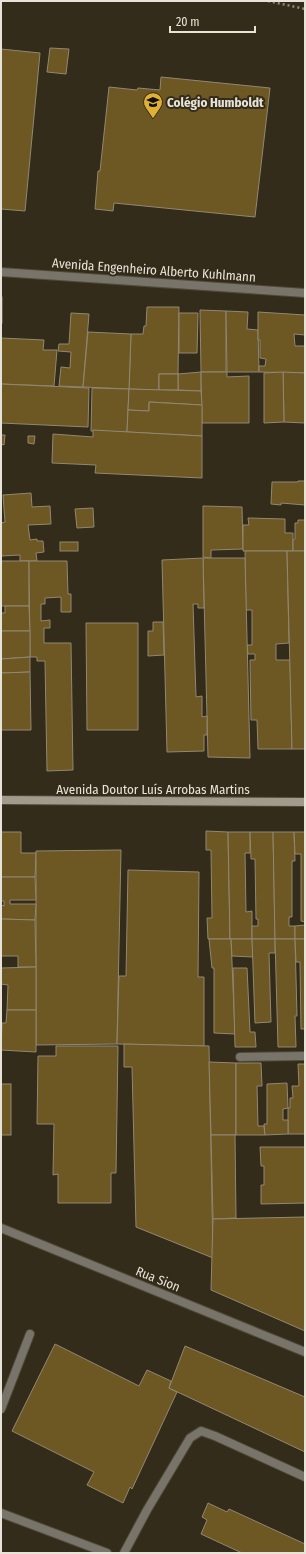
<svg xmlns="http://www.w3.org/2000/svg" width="306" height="1554" viewBox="0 0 306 1554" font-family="'Fira Sans Condensed',sans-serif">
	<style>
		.building { fill: #6d5722; stroke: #918873 }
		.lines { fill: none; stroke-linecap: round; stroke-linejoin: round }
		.lane-casing { stroke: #514938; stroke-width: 10 }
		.street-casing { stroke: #514938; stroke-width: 10 }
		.secondary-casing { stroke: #514938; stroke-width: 10 }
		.path { stroke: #908a7b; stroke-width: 2.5; stroke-dasharray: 2 3; stroke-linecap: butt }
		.lane { stroke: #78746a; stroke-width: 8 }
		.street { stroke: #78746a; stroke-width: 8 }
		.secondary { stroke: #a29b8d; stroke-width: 8 }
		.labels { text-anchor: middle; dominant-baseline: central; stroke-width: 4; stroke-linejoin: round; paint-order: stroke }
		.poi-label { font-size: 13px; font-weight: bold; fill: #e8e3d8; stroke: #342c1a; text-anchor: start }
		.street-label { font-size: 13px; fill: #e8e3d8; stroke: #342c1a }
	</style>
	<rect width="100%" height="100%" fill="#342c1a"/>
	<g class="building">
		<polygon points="50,48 69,49 66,74 47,72"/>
		<polygon points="1,49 40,53 25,211 1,209"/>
		<polygon points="161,77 270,88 255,217 114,203 113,211 95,209 98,171 100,171 109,87 137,90 138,88 160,90"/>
		<rect x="1" y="297" width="1" height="26"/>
		<polygon points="147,307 179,307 178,374 159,374 159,390 129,389 131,334 143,334 144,326 146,326"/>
		<polygon points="200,310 226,311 226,372 201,372"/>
		<polygon points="226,311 248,312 247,329 258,330 259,372 227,372"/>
		<polygon points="258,312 305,315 305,335 294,334 295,346 305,346 305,373 259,372 259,366 265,366 266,359 260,358 260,340 258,340"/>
		<polygon points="71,313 89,314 83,387 59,386 61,367 70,368 71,352 58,351 59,344 69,344"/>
		<polygon points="179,313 198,313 197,353 179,353"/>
		<polygon points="88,332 131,334 129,389 83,387"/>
		<polygon points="1,338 44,340 43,350 57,350 54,386 1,384"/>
		<polygon points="201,372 201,391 178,390 178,374"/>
		<polygon points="201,372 227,372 227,377 249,376 249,423 202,423"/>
		<polygon points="283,372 305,373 305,423 284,422"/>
		<polygon points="283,372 284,422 264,423 264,373"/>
		<rect x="159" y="374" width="19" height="16"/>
		<polygon points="1,384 89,388 88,427 1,423"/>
		<polygon points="92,388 129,389 127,432 91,431"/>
		<polygon points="129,389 201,391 202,405 149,402 149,411 128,410"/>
		<polygon points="149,402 202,405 202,436 127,432 128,410 149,411"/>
		<polygon points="93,430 202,436 202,478 95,473 96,465 52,463 53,434 93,437"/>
		<polygon points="1,435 5,435 4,445 1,444"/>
		<polygon points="28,436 35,436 34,444 28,443"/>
		<polygon points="305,478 305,505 281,503 281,505 271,504 272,482 298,482 298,481 305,481"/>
		<polygon points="31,493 32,507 50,506 51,524 28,525 30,540 37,539 37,541 43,541 44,552 36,553 37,561 20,561 20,555 2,556 1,551 1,523 5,522 3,495"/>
		<polygon points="203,506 242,507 243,549 211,550 211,558 203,557"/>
		<polygon points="93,508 94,527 77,528 75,509"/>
		<polygon points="248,518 285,519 285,533 293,533 293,551 243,551 243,525 249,525"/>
		<polygon points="298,520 305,520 305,551 293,551 293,540 295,539 295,523 298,523"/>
		<rect x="60" y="542" width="18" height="9"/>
		<polygon points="245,551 287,551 289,643 276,644 276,660 290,660 292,749 258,749 257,720 251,720 250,660 255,660 255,654 248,654 247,645 252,645 252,610 246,610"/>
		<polygon points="287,551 305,551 305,749 292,749"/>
		<polygon points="203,558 245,558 250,758 208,757"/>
		<polygon points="203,558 204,608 198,608 198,604 193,604 196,697 202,696 202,717 207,716 207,735 204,735 204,751 167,752 162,560"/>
		<rect x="1" y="561" width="28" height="45"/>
		<polygon points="29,561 67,561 68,594 71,594 71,612 61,612 61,597 45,598 45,604 41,604 41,621 50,620 50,628 44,628 44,643 71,643 73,770 47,771 45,661 37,661 37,657 30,657"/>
		<polygon points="5,606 29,606 30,631 1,631 1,613 5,613"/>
		<polygon points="153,622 163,622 164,655 148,656 148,631 153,631"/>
		<polygon points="86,623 138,623 138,730 87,730"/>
		<polygon points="1,631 30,631 30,657 1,659"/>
		<polygon points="30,657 30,672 1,673 1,659"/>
		<polygon points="30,672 31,730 1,730 1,673"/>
		<polygon points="206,831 228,832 230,939 208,939 207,918 212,918 211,850 206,850"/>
		<polygon points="1,832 21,832 21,853 36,853 35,877 1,877"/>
		<polygon points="228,832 250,832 250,853 245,853 246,912 252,911 252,939 230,939"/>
		<polygon points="250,832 273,832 275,939 252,939 252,926 258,926 258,919 256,919 255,859 251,859"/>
		<polygon points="273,832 294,832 295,861 292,861 292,917 289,917 289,926 295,926 295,939 275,939"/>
		<polygon points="294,832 305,832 305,922 301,921 301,854 295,854"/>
		<polygon points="121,850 117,1044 36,1045 36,851"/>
		<polygon points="128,870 199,872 198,977 204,977 204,1046 117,1044 119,976 126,976"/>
		<polygon points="1,877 35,877 36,900 10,900 10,904 36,904 35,920 1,919 1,905 4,906 4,901 1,901"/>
		<polygon points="1,919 35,920 36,967 18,967 18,956 1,956"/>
		<polygon points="305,925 305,939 295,939 295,926"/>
		<polygon points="209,939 231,939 235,1034 214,1033 214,968 212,968"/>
		<polygon points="231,939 252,939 253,957 232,956"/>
		<polygon points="252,939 275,939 275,953 269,953 271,1022 255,1023"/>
		<polygon points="275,939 295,939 297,1016 295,1016 296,1047 278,1047"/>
		<polygon points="295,939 305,939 305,1029 301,1029 300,962 296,962"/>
		<polygon points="36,967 36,1010 7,1010 8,985 1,984 1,968"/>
		<polygon points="233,968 247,968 250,1032 255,1032 256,1047 235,1047"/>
		<polygon points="7,1010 36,1010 36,1052 1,1050 2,1023 6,1023"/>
		<polygon points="124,1044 209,1046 213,1258 136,1227 132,1067 124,1067"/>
		<polygon points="56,1046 118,1046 116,1173 111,1173 111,1203 58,1203 58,1174 53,1175 54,1124 37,1124 38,1056 56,1056"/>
		<polygon points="209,1062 236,1063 236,1135 211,1135"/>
		<polygon points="236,1063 261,1063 262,1086 257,1086 258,1126 264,1126 265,1135 236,1135"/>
		<polygon points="298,1064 305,1064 305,1134 288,1134 288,1108 290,1108 290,1098 293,1098 292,1086 299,1086"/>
		<polygon points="287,1083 288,1108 283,1109 283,1120 288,1120 288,1134 265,1135 264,1124 267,1124 267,1084"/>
		<rect x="1" y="1084" width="10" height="51"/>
		<polygon points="211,1135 235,1135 236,1218 213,1219"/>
		<polygon points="260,1147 305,1147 305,1203 261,1204 261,1185 264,1185 264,1166 261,1166"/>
		<polygon points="305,1217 305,1331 211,1290 213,1219"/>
		<polygon points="55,1344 139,1386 147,1370 171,1381 169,1388 177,1392 132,1489 130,1487 123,1503 87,1485 94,1472 12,1431"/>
		<polygon points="185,1346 305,1397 305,1452 169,1388"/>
		<polygon points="208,1503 227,1512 229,1509 305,1544 305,1553 242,1553 201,1534 207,1520 202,1517"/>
	</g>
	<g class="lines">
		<g class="lane-casing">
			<g id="lane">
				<polyline points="1,1409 30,1334"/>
				<polyline points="1,1513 107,1553"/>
				<polyline points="124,1553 147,1510 190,1438 201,1431 215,1436 305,1477"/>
			</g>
		</g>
		<g class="street-casing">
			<g id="street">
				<polyline points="1,272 305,293"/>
				<polyline points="240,1057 305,1056"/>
				<polyline points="1,1228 305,1352"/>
			</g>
		</g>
		<g class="secondary-casing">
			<polyline id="secondary" points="1,800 305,802"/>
		</g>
		<polyline class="path" points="268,1 305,9"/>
		<use href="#lane" class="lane"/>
		<use href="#street" class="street"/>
		<use href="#secondary" class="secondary"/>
	</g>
	<defs>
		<g id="school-pin" transform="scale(1)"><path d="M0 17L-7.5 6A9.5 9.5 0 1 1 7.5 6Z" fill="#dfb034" stroke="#342c1a"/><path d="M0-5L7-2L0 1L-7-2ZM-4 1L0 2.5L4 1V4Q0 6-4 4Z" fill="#111"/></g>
	</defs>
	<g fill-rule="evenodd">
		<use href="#school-pin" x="153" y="102"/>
	</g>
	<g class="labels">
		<g class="poi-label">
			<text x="167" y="102">Colégio Humboldt</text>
		</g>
		<g class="street-label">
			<text transform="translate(154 270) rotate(4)">Avenida Engenheiro Alberto Kuhlmann</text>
			<text x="153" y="789">Avenida Doutor Luís Arrobas Martins</text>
			<text transform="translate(158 1279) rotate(22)">Rua Sion</text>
		</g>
	</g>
	<rect width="306" height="1554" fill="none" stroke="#e8e3d8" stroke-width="4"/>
	<path d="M170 26v6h85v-6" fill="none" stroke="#e8e3d8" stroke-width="2"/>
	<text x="176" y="26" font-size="12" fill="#e8e3d8" stroke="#342c1a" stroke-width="3" paint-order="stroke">20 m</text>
</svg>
